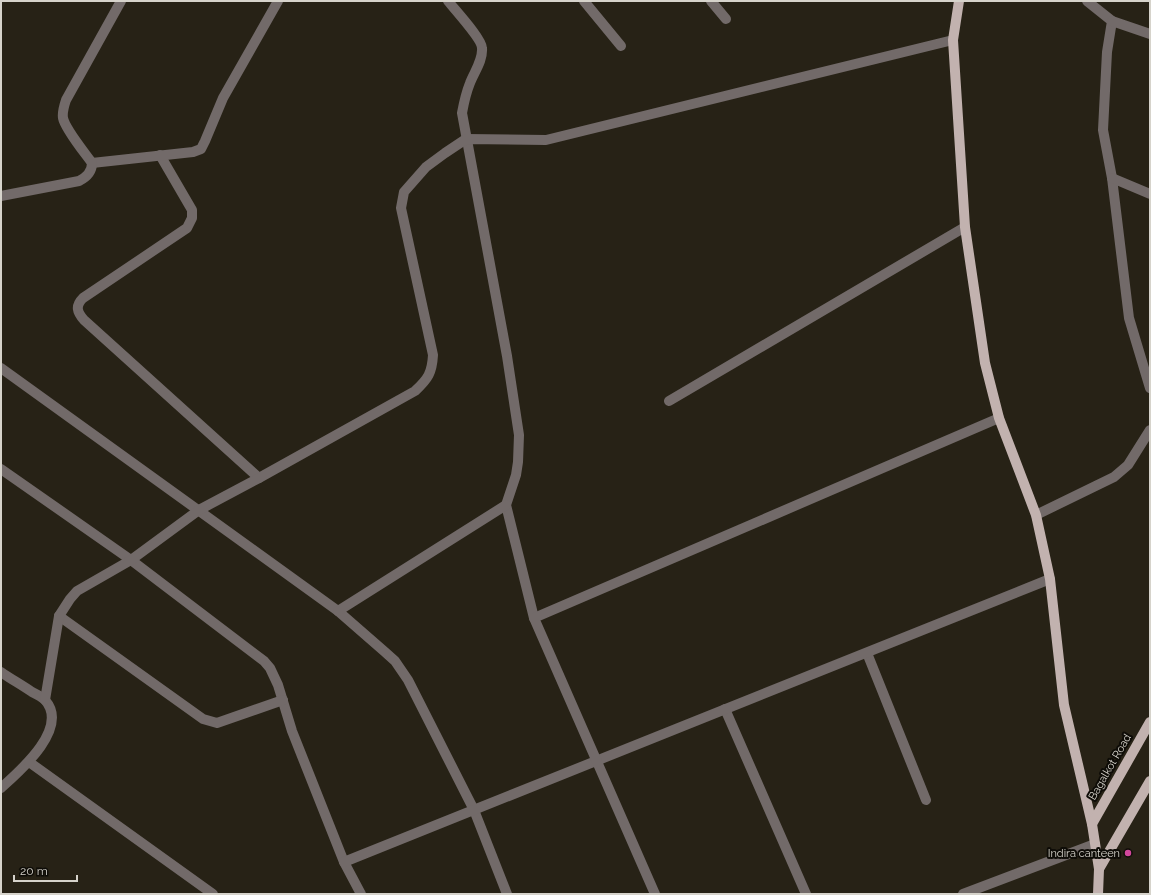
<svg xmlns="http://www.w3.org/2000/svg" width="1151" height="895" viewBox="0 0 1151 895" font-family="Raleway,sans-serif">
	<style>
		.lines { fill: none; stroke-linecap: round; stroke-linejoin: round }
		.minor { stroke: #726a69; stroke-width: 10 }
		.major { stroke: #c2b2af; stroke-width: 10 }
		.hotel-dot { fill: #d1479c; stroke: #0e0c07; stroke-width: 1.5 }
		.labels { text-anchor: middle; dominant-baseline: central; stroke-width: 4; stroke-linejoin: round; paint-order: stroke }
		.street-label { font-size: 11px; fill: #d6d3cb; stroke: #0e0c07 }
		.poi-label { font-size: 11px; fill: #d6d3cb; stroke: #0e0c07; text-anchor: end }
	</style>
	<rect width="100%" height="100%" fill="#272216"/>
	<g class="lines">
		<g class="minor">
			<path d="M448 1C455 10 482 39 482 48 483 61 474 72 470 83 466 93 464 102 462 113L507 356 519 435 518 462 516 475 506 505 534 618"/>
			<polyline points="584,1 621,46"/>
			<polyline points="711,1 726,19"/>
			<polyline points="1087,1 1112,21 1107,52 1103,130 1112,178 1129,318 1150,388"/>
			<polyline points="1112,21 1150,34"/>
			<path d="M160 155 192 210V218L187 228 83 298C75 306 77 312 84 320L259 478"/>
			<polyline points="92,163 193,152 201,149 205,141 223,98 278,1"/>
			<polyline points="1112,178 1150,194"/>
			<path d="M1 196 79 181C87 177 92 172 92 163 85 153 65 129 63 118 62 112 64 106 66 100L121 1"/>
			<polyline points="1,368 338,611 385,652 395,661 408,680 474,810 507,894"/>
			<polyline points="669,401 965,227"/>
			<polyline points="1,469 131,560 264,661 270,668 278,685 292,731 344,862 361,894"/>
			<polyline points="1036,515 1114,477 1128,465 1150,430"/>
			<polyline points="338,611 506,505"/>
			<polyline points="59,616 203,719 217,723 283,700"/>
			<polyline points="867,653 926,800"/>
			<path d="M1 672C11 679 22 685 32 692 36 694 42 697 45 700 70 728 20 771 1 788"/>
			<path d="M45 700 59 616 70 599 77 591 131 560 199 510 259 478 415 391C428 379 432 373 433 355L401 208 404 192 426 167 445 153 466 139 546 140 953 40"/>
			<polyline points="725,709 806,894"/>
			<polyline points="29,762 213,894"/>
			<polyline points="344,862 1050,579"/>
			<polyline points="655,894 534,618 999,418"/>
			<polyline points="963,894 1095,844"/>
		</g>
		<g class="major">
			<polyline points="959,1 953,40 965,227 985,363 999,418 1036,515 1050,579 1064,705 1092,824 1099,869 1098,894"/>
			<polyline points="1092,824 1150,722"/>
			<polyline points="1099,869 1150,781"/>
		</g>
	</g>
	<circle class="hotel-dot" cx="1128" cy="853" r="4"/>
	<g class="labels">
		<g class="street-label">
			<text transform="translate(1110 767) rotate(-60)">Bagalkot Road</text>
		</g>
		<g class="poi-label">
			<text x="1120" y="853">Indira canteen</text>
		</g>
	</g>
	<rect width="1151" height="895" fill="none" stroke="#d6d3cb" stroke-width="4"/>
	<path d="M14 875v6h63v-6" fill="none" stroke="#d6d3cb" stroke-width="2"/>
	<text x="20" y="875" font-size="12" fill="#d6d3cb" stroke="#0e0c07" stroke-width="3" paint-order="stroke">20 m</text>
</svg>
